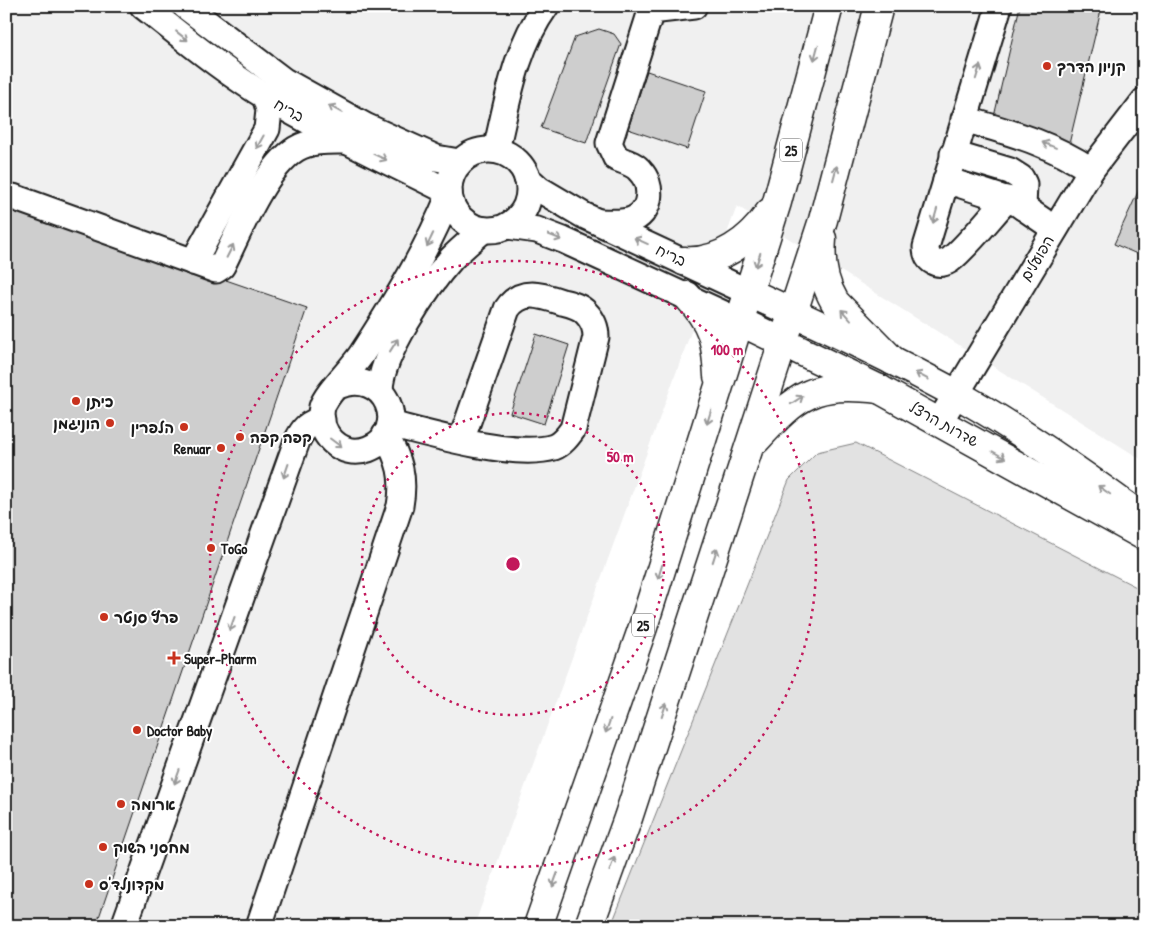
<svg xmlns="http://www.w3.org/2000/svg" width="1150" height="932" viewBox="0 0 1150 932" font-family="'Patrick Hand','Playpen Sans Hebrew',sans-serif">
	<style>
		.built { fill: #f0f0f0 }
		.green { fill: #e2e2e2; stroke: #7f7f7f }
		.building { fill: #cecece; stroke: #1c1c1c }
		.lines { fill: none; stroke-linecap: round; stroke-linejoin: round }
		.minor-casing { stroke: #1c1c1c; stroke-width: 29 }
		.major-casing { stroke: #1c1c1c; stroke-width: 31 }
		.highway-casing { stroke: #1c1c1c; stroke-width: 31 }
		.minor { stroke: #fff; stroke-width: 25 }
		.major { stroke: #fff; stroke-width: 28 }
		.highway { stroke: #fff; stroke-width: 28 }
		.rail-casing { stroke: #1c1c1c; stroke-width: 5.5 }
		.rail { stroke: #fff; stroke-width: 4; stroke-dasharray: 11; stroke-linecap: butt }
		.oneway { stroke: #999 }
		.ring { fill: none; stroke: #c2185b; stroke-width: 2.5; stroke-dasharray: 2.5 5 }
		.poi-dot { fill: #c8321e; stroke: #fff; stroke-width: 2 }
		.labels { text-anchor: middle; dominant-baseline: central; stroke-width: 4; stroke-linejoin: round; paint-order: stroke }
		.shield { fill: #fff; stroke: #606060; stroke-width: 1 }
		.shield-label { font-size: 14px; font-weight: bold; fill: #1c1c1c }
		.poi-label { font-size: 15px; font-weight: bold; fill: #1c1c1c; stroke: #fff; text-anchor: start }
		.street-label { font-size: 15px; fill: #1c1c1c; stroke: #fff }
		.centre { fill: #c2185b; stroke: #fff; stroke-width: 2.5 }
		.ring-label { font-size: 15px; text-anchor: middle; font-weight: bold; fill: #c2185b; stroke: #fff; stroke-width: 4; stroke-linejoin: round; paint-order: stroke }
	</style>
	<rect width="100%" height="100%" fill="#fff"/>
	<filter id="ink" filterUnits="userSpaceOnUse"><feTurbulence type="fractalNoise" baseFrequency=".02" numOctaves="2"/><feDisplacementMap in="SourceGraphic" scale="10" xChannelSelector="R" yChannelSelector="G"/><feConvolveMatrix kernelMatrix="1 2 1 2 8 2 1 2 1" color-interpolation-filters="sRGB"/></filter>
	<g filter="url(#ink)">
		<polygon class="built" points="6,6 1144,6 1144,461 737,206 474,926 6,926"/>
		<polygon class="green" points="856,443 1144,591 1144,926 611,926 789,480 817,452"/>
		<g class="building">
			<polygon points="1020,6 1102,6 1069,144 992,125"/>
			<polygon points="599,29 614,34 621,44 586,143 541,128 575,37"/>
			<polygon points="647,71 706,91 687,149 628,129"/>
			<polygon points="1144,179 1144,257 1114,244"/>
			<polygon points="6,204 307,308 96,926 6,926"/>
			<polygon points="536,334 569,345 544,424 510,413"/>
		</g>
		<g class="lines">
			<g class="minor-casing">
				<g id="minor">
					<path d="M143 6C185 39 227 74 273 101 330 135 390 162 449 192"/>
					<polyline points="185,6 284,81 365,126 436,158 459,162"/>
					<path d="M999 6 926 247C926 261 937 268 950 260 966 248 992 215 1007 199"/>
					<path d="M964 119C1011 133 1048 142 1091 170"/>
					<circle cx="489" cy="190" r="40"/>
					<path d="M496 150C508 100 515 49 546 6"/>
					<polyline points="953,154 1010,171 1021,178 1024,184 1023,207"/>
					<polyline points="527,178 539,189 583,215 748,292"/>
					<polyline points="946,180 1017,203 1055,229"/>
					<path d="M13 197 216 270 222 266C239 232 264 169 296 149 311 140 329 141 345 141"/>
					<path d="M599 222C609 222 624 224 634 219 652 210 653 184 640 171 635 164 623 161 616 158L609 143 651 11 694 6"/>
					<polyline points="508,226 537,230 563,240 739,321"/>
					<polyline points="193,262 267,129 269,110 265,96"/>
					<path d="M336 387C387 364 412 433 368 449 341 459 316 433 322 407 326 393 354 367 363 352 396 301 426 252 449 196"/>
					<path d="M380 391C380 355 428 285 452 258 462 248 473 239 483 230"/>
					<polyline points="940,421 1091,170 1144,101"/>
					<path d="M390 424C430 434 515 459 554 447 562 444 568 436 573 429L596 337C596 328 593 320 586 313 580 306 570 304 562 302 541 295 521 288 507 309L461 441"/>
					<path d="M124 926 297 441C303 429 308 422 322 420"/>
					<path d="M259 926 400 506C405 478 400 459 385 435"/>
				</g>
			</g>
			<g class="major-casing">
				<g id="major">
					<path d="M748 292C822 326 896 360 967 400 1028 435 1087 477 1144 519"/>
					<polyline points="739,321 879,389 1144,536"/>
				</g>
			</g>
			<g class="highway-casing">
				<g id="highway">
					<path d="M822 239C820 262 823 282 835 302L893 361"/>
					<path d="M684 261C719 264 751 240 769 213"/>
					<path d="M687 296C713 324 716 340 718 376"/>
					<path d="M756 440C799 393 814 382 879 389"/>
					<polyline points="538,926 643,627 777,202 829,6"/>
					<polyline points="589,926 628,818 823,220 879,6"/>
				</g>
			</g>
			<use href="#minor" class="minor"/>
			<use href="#major" class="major"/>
			<use href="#highway" class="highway"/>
			<g class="rail-casing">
				<polyline id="rail" points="1138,926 1144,920"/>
			</g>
			<use href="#rail" class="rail"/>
		</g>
		<defs><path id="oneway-shaft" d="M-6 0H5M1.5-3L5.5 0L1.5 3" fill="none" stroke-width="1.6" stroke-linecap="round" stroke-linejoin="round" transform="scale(1.25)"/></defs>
		<g class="oneway">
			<use href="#oneway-shaft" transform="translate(182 36) rotate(38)"/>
			<use href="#oneway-shaft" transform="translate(816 53) rotate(105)"/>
			<use href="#oneway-shaft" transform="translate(978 72) rotate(-73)"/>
			<use href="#oneway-shaft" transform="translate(335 109) rotate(-151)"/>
			<use href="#oneway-shaft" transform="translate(260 142) rotate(119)"/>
			<use href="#oneway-shaft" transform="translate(1049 145) rotate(-158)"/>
			<use href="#oneway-shaft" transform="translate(380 157) rotate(25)"/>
			<use href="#oneway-shaft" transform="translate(835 173) rotate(-75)"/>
			<use href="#oneway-shaft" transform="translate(935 216) rotate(106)"/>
			<use href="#oneway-shaft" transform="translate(555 237) rotate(21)"/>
			<use href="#oneway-shaft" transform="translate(430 240) rotate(115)"/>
			<use href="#oneway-shaft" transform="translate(641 241) rotate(-156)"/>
			<use href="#oneway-shaft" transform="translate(230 251) rotate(-63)"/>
			<use href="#oneway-shaft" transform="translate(758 260) rotate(108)"/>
			<use href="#oneway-shaft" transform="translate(846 315) rotate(-132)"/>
			<use href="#oneway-shaft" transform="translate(394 345) rotate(-58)"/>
			<use href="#oneway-shaft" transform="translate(922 376) rotate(-152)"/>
			<use href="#oneway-shaft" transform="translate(797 400) rotate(-34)"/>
			<use href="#oneway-shaft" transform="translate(709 417) rotate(107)"/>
			<use href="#oneway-shaft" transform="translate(336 443) rotate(37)"/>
			<use href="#oneway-shaft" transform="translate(999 455) rotate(30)"/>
			<use href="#oneway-shaft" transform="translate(286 471) rotate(109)"/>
			<use href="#oneway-shaft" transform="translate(1104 490) rotate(-145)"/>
			<use href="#oneway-shaft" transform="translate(715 555) rotate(-72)"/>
			<use href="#oneway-shaft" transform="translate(660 572) rotate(107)"/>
			<use href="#oneway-shaft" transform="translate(232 624) rotate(110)"/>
			<use href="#oneway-shaft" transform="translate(664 710) rotate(-72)"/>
			<use href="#oneway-shaft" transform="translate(608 726) rotate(109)"/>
			<use href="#oneway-shaft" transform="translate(177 777) rotate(110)"/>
			<use href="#oneway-shaft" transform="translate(612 864) rotate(-70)"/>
			<use href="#oneway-shaft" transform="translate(555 880) rotate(110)"/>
		</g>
	</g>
	<g class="ring">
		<circle cx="513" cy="564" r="151"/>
		<circle cx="513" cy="564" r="303"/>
	</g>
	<g class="poi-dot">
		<circle cx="1047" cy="66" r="5"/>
		<circle cx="76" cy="401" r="5"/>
		<circle cx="110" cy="423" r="5"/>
		<circle cx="184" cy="427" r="5"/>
		<circle cx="240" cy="437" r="5"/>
		<circle cx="221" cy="448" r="5"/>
		<circle cx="211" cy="548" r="5"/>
		<circle cx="104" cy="617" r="5"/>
		<path d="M171.5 650.5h5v5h5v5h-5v5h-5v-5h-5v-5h5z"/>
		<circle cx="137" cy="730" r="5"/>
		<circle cx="121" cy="804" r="5"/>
		<circle cx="103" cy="847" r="5"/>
		<circle cx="89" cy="884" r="5"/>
	</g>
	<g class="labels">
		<g class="shield">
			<rect x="780" y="138.5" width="22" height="23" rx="4"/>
			<rect x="632" y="613.5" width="22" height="23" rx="4"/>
		</g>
		<g class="shield-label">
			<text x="791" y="150">25</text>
			<text x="643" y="625">25</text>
		</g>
		<g class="poi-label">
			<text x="1057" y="66">קניון הדרך</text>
			<text x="86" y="401">כיתן</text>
			<text x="100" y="423" text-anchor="end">הוניגמן</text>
			<text x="174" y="427" text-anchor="end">הלפרין</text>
			<text x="250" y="437">קפה קפה</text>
			<text x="211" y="448" text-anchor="end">Renuar</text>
			<text x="221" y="548">ToGo</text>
			<text x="114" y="617">פרץ סנטר</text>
			<text x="184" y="658">Super-Pharm</text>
			<text x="147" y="730">Doctor Baby</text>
			<text x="131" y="804">ארומה</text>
			<text x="113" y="847">מחסני השוק</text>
			<text x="99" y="884">מקדונלד'ס</text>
		</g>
		<g class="street-label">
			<text transform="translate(289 110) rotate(29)">בריח</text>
			<text transform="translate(671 255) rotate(25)">בריח</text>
			<text transform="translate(1037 258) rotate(-59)">הפועלים</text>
			<text transform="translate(944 424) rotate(29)">שדרות הרצל</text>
		</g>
	</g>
	<circle cx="513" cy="564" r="8" class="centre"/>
	<g class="ring-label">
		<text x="727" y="355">100 m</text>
		<text x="620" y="462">50 m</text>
	</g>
	<rect width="1150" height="932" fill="none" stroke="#fff" stroke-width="25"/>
	<rect x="12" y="12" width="1125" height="907" fill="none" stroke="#1c1c1c" stroke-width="2" filter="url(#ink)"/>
</svg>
